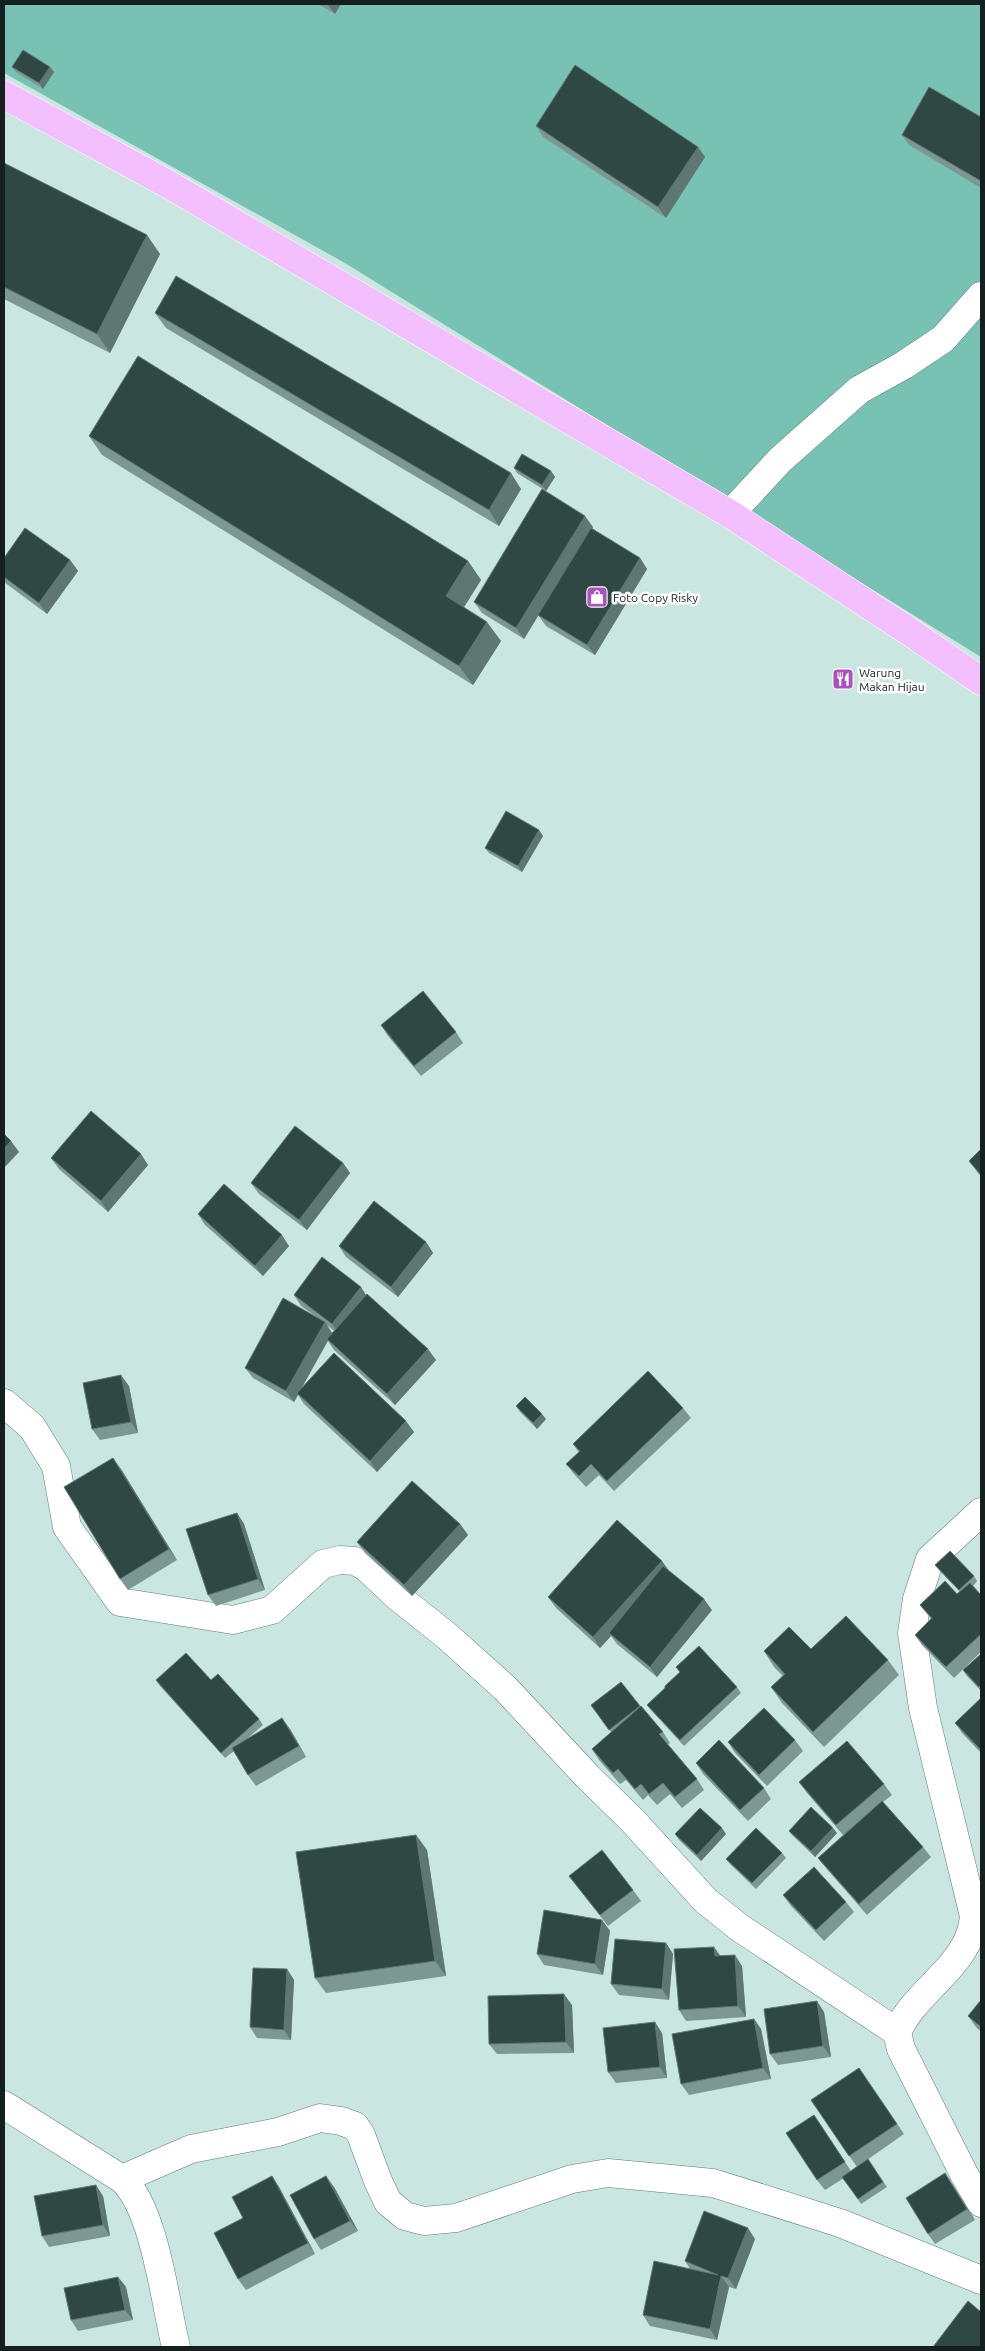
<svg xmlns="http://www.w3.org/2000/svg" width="985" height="2351" viewBox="0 0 985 2351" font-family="Ubuntu,sans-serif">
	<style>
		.grass { fill: #78c2b4 }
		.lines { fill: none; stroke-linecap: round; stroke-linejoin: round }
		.minor-casing { stroke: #627b76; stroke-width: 29 }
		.highway-casing { stroke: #fff; stroke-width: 29 }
		.minor { stroke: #fff; stroke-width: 28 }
		.highway { stroke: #f3bffe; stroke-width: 28 }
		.wall { fill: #7d9792; fill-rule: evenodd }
		.shaded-wall { fill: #5e7772 }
		.building { fill: #304843; stroke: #5e7772 }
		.labels { text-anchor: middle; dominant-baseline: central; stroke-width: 5; stroke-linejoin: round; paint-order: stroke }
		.poi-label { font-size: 12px; fill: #15201e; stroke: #fff; text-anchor: start }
	</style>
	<rect width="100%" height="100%" fill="#cae6e0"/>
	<polygon class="grass" points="4,4 981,4 981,657 345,263 4,73"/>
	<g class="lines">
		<g class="minor-casing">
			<g id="minor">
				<polyline points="730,514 780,460 859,390 904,365 943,339 981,296"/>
				<polyline points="4,1403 32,1427 56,1466 67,1527 120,1602 233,1620 272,1610 323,1564 340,1560 355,1561 366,1567 398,1597 447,1636 505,1688 587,1776 632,1820 706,1901 740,1928 897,2032"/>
				<path d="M981 1512 930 1559 917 1599 912 1633 923 1708 974 1916C971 1965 916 1989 897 2032L901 2049 964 2174 981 2203"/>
				<polyline points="4,2105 122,2179"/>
				<path d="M176 2347C165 2303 155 2209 122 2179L191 2149 278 2132 320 2118 341 2121 355 2126 361 2135 378 2181 388 2202 405 2216 424 2221 456 2218 572 2179 608 2173 713 2183 840 2223 981 2280"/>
			</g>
		</g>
		<g class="highway-casing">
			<polyline id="highway" points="4,95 168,184 730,514 910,632 981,681"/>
		</g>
		<use href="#minor" class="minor"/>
		<use href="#highway" class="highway"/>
	</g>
	<g class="wall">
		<polygon points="318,4 341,4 335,14"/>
		<polygon points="12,67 54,72 43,89 16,72"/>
		<polygon points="981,117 981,188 909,145 902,135"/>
		<polygon points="536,126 698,147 705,157 666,218 543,137"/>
		<polygon points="4,163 160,254 110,353 4,299"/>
		<polygon points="155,313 521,489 499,526 166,328"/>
		<polygon points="89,436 468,561 481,580 464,607 501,641 473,685 102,455"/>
		<polygon points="514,468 551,471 555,477 546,491 517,473"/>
		<polygon points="593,527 592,529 640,558 647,569 595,655 546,626 538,615 524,639 482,613 474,602"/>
		<polygon points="4,558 70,560 78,571 47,614 4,582"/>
		<polygon points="543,836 522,872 489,853 485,848"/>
		<polygon points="381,1025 456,1032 463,1043 421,1076 388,1036"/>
		<polygon points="981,1149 981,1177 969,1161"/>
		<polygon points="51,1158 148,1165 108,1212 59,1169"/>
		<polygon points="343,1163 350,1173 307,1230 259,1194 251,1183"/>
		<polygon points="198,1214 289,1246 263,1276 205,1225"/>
		<polygon points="426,1242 433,1253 398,1297 346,1257 339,1246"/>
		<path d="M294 1295H366L436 1360 395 1405 334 1350 328 1341 302 1387 414 1432 377 1472 304 1404 298 1395 294 1402 253 1378 245 1368 318 1318 301 1306ZM327 1325 334 1331 332 1333Z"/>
		<polygon points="129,1386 138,1433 100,1440 92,1429"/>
		<polygon points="516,1406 546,1419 537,1429 520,1412"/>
		<polygon points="683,1408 691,1418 614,1491 599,1475 586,1487 574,1474 566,1464 579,1453 573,1444"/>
		<polygon points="121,1469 177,1560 128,1590 120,1579"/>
		<polygon points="237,1513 244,1524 265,1590 216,1606 208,1595"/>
		<polygon points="460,1524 468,1535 412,1596 365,1553 357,1542"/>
		<polygon points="935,1565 974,1576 977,1581 973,1586 981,1595 981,1652 954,1678 922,1645 915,1635 931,1619 920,1605 957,1594 960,1592 939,1570"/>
		<polygon points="548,1597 712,1610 657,1677 617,1644 611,1636 600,1648 556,1608"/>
		<polygon points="811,1649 888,1660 899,1675 824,1747 782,1703 771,1687 783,1676 774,1667 764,1651"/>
		<polygon points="981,1654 981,1691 967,1676 963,1670"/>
		<polygon points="676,1667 737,1687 741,1693 684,1746 651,1710 647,1705 665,1688 680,1672"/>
		<polygon points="156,1680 211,1680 259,1719 263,1725 248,1738 290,1729 306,1757 256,1786 248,1775 234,1751 225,1758 160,1686"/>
		<polygon points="981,1698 981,1753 963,1734 955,1723"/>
		<polygon points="591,1705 640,1706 663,1732 670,1743 667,1745 697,1779 704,1790 682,1808 670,1794 657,1805 648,1795 643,1800 626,1780 620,1784 599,1760 592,1749 611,1732"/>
		<polygon points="795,1740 803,1751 767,1786 735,1753 728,1742"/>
		<polygon points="696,1763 764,1788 771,1799 748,1821 703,1774"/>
		<polygon points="799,1782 884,1784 892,1795 883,1802 923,1847 931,1857 867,1915 826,1868 818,1858 843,1835 807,1793"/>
		<polygon points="789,1831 837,1833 815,1857 793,1836"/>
		<polygon points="675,1834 726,1834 701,1861 679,1840"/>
		<polygon points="416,1835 427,1850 446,1976 326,1993 315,1978"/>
		<polygon points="782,1853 786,1858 756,1889 730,1864 726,1859"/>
		<polygon points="569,1876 633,1890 641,1901 608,1926"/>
		<polygon points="783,1895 846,1902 854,1912 824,1941 791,1906"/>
		<polygon points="602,1920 610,1931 603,1975 544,1965 537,1954"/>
		<polygon points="666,1943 673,1954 669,2000 619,1995 611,1984"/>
		<polygon points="721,1956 742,1966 746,2017 686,2021 679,2010"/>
		<polygon points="287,1969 294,1980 291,2040 257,2038 250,2027"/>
		<polygon points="981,2000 981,2032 976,2027 968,2016"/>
		<polygon points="572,2005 574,2053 497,2054 489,2044"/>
		<polygon points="824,2012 831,2057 778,2065 770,2054"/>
		<polygon points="754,2019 761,2029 771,2079 689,2095 681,2084"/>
		<polygon points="662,2033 667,2078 616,2083 608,2072"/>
		<polygon points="859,2068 904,2134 857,2167 811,2100"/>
		<polygon points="821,2125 851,2171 868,2159 887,2187 861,2204 844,2178 825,2190 817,2180"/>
		<polygon points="272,2176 279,2187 315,2254 246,2290 238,2279 243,2218"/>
		<polygon points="952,2184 975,2220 935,2244 928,2234"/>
		<polygon points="334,2187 358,2231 321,2250 314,2239"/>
		<polygon points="103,2196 110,2236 49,2247 42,2236"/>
		<polygon points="755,2239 736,2289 729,2287 717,2340 650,2326 643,2315 690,2269 685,2261"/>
		<polygon points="118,2277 126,2287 133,2320 78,2331 71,2320"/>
	</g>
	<g class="shaded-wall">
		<polygon points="327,4 341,4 335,14"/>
		<polygon points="50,67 54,72 43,89 39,83"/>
		<polygon points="698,147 705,157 666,218 658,207"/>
		<polygon points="147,235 160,254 110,353 97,334"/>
		<polygon points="551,471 555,477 546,491 542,485"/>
		<polygon points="511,473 521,489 499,526 489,510"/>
		<polygon points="585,516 593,527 524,639 516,628"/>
		<polygon points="640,558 647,569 595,655 587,645"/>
		<polygon points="70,560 78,571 47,614 39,603"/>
		<polygon points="468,561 481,580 459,615 446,596"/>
		<polygon points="487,622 501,641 473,685 459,666"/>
		<polygon points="539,830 543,836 522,872 518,866"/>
		<polygon points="11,1141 19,1152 4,1168 4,1149"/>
		<polygon points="141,1154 148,1165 108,1212 101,1201"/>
		<polygon points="343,1163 350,1173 307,1230 299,1220"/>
		<polygon points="282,1235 289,1246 263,1276 255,1266"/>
		<polygon points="426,1242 433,1253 398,1297 391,1287"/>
		<polygon points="361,1287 368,1298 340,1335 332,1324"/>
		<polygon points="325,1322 332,1333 294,1402 286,1391"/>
		<polygon points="428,1349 436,1360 395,1405 387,1394"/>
		<polygon points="121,1375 129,1386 138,1433 131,1422"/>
		<polygon points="542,1414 546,1419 537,1429 533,1423"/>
		<polygon points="406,1421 414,1432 377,1472 370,1461"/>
		<polygon points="113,1458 121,1469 177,1560 169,1549"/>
		<polygon points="237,1513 244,1524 265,1590 258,1579"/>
		<polygon points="460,1524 468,1535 412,1596 404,1585"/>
		<polygon points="662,1561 670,1572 609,1633 611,1636 600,1648 593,1637"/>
		<polygon points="704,1599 712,1610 657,1677 650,1667"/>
		<polygon points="282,1718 290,1729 306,1757 299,1746"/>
		<polygon points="722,1828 726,1834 701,1861 697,1855"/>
		<polygon points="833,1828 837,1833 815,1857 811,1851"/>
		<polygon points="416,1835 427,1850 446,1976 435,1961"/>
		<polygon points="602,1920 610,1931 603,1975 595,1964"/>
		<polygon points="666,1943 673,1954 669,2000 662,1989"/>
		<polygon points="714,1947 722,1958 715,1956"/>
		<polygon points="735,1955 742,1966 746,2017 738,2006"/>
		<polygon points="287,1969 294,1980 291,2040 284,2030"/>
		<polygon points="564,1994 572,2005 574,2053 566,2042"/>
		<polygon points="817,2001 824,2012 831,2057 823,2046"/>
		<polygon points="754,2019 761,2029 771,2079 763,2068"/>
		<polygon points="655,2022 662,2033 667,2078 660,2067"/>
		<polygon points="945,2173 952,2184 975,2220 967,2209"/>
		<polygon points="272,2176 279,2187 315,2254 308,2243"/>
		<polygon points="326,2176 334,2187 358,2231 350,2221"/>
		<polygon points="96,2185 103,2196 110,2236 103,2225"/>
		<polygon points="748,2228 755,2239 736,2289 728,2278"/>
		<polygon points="721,2276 729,2287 717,2340 710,2329"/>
		<polygon points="118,2277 126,2287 133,2320 125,2310"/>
	</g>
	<g class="building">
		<polygon points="23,50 50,67 39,83 12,67"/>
		<polygon points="575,65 698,147 658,207 536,126"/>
		<polygon points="929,87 981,117 981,181 902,135"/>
		<polygon points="4,163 147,235 97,334 4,287"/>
		<polygon points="176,276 511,473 489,510 155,313"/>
		<polygon points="138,356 468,561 446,596 487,622 459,666 89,436"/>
		<polygon points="522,454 551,471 542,485 514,468"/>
		<polygon points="542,489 585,516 516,628 474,602"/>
		<polygon points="25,528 70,560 39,603 4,577 4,558"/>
		<polygon points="591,528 640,558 587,645 538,615"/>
		<polygon points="506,811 539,830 518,866 485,848"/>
		<polygon points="423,991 456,1032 414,1066 381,1025"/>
		<polygon points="91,1111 141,1154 101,1201 51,1158"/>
		<polygon points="295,1126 343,1163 299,1220 251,1183"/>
		<polygon points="4,1134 11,1141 4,1149"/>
		<polygon points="981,1149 981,1175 969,1161"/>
		<polygon points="224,1184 282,1235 255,1266 198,1214"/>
		<polygon points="374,1201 426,1242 391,1287 339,1246"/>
		<polygon points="322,1257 361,1287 332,1324 294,1295"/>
		<polygon points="367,1294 428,1349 387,1394 327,1339"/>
		<polygon points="283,1298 325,1322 286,1391 245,1368"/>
		<polygon points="334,1353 406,1421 370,1461 297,1393"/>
		<polygon points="648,1371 683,1408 607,1481 591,1464 579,1476 566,1464 580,1451 573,1444"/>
		<polygon points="121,1375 131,1422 92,1429 83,1383"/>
		<polygon points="525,1397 542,1414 533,1423 516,1406"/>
		<polygon points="113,1458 169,1549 120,1579 64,1487"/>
		<polygon points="412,1481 460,1524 404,1585 357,1542"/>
		<polygon points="237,1513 258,1579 208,1595 186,1529"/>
		<polygon points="617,1520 662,1561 593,1637 548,1597"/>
		<polygon points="950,1551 974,1576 959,1590 935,1565"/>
		<polygon points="663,1566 704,1599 650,1667 609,1633"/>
		<polygon points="945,1581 957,1594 970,1583 981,1595 981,1634 946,1667 915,1635 932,1618 920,1605"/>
		<polygon points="846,1616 888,1660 813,1732 771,1687 785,1674 764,1651 789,1627 811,1649"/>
		<polygon points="699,1646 737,1687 680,1740 647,1705 665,1688 665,1686 680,1672 676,1667"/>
		<polygon points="186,1653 211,1680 218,1674 259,1719 221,1753 156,1680"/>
		<polygon points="981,1654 981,1685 979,1687 963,1670"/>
		<polygon points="621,1682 640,1706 609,1730 591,1705"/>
		<polygon points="981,1698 981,1750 955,1723"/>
		<polygon points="641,1706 663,1732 659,1734 697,1779 675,1797 663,1783 649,1794 641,1784 635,1789 618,1769 613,1773 592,1749"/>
		<polygon points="764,1708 795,1740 759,1775 728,1742"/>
		<polygon points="282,1718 299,1746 248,1775 232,1748"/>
		<polygon points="719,1740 764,1788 740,1810 696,1763"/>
		<polygon points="847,1741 884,1784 836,1825 799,1782"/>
		<polygon points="882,1801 923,1847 859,1904 818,1858"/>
		<polygon points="811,1807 833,1828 811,1851 789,1831"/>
		<polygon points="700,1808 722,1828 697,1855 675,1834"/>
		<polygon points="756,1828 782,1853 752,1883 726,1859"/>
		<polygon points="416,1835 435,1961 315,1978 296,1852"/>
		<polygon points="602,1850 633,1890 600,1915 569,1876"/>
		<polygon points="814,1867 846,1902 816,1930 783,1895"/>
		<polygon points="544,1910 602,1920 595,1964 537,1954"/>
		<polygon points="615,1939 666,1943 662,1989 611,1984"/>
		<polygon points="714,1947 715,1956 735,1955 738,2006 679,2010 674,1949"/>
		<polygon points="253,1968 287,1969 284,2030 250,2027"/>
		<polygon points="564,1994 566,2042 489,2044 488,1996"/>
		<polygon points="981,2000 981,2027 968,2016"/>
		<polygon points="817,2001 823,2046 770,2054 764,2009"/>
		<polygon points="754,2019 763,2068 681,2084 672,2034"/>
		<polygon points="655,2022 660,2067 608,2072 603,2028"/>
		<polygon points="859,2068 897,2124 849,2156 811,2100"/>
		<polygon points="814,2115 845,2162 817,2180 786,2133"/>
		<polygon points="868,2159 883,2182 858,2199 842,2177"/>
		<polygon points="945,2173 967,2209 928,2234 906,2198"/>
		<polygon points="272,2176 308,2243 238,2279 214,2233 243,2218 232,2197"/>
		<polygon points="326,2176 350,2221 314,2239 290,2195"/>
		<polygon points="96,2185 103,2225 42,2236 34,2196"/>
		<polygon points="704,2211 748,2228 728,2278 721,2276 710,2329 643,2315 654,2261 718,2275 685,2261"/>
		<polygon points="118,2277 125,2310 71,2320 64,2288"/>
		<polygon points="968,2301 981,2312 981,2347 933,2347"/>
	</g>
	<defs>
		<g id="shop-square" transform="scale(1.125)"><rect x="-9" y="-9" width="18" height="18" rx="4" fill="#aa51bd" stroke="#fff"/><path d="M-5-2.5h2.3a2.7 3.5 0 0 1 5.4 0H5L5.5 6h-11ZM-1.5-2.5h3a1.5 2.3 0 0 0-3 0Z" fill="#fff"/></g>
		<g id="restaurant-square" transform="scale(1.125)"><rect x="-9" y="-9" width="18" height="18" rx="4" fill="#aa51bd" stroke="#fff"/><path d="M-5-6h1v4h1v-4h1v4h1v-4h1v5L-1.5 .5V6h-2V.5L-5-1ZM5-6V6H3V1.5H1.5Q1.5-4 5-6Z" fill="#fff"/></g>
	</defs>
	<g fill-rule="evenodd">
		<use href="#shop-square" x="597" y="597"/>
		<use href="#restaurant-square" x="843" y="679"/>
	</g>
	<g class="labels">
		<g class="poi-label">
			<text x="613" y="597">Foto Copy Risky</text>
			<text x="859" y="672">Warung<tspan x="859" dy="14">Makan Hijau</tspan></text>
		</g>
	</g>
	<rect width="985" height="2351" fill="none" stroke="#15201e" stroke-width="10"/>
</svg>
